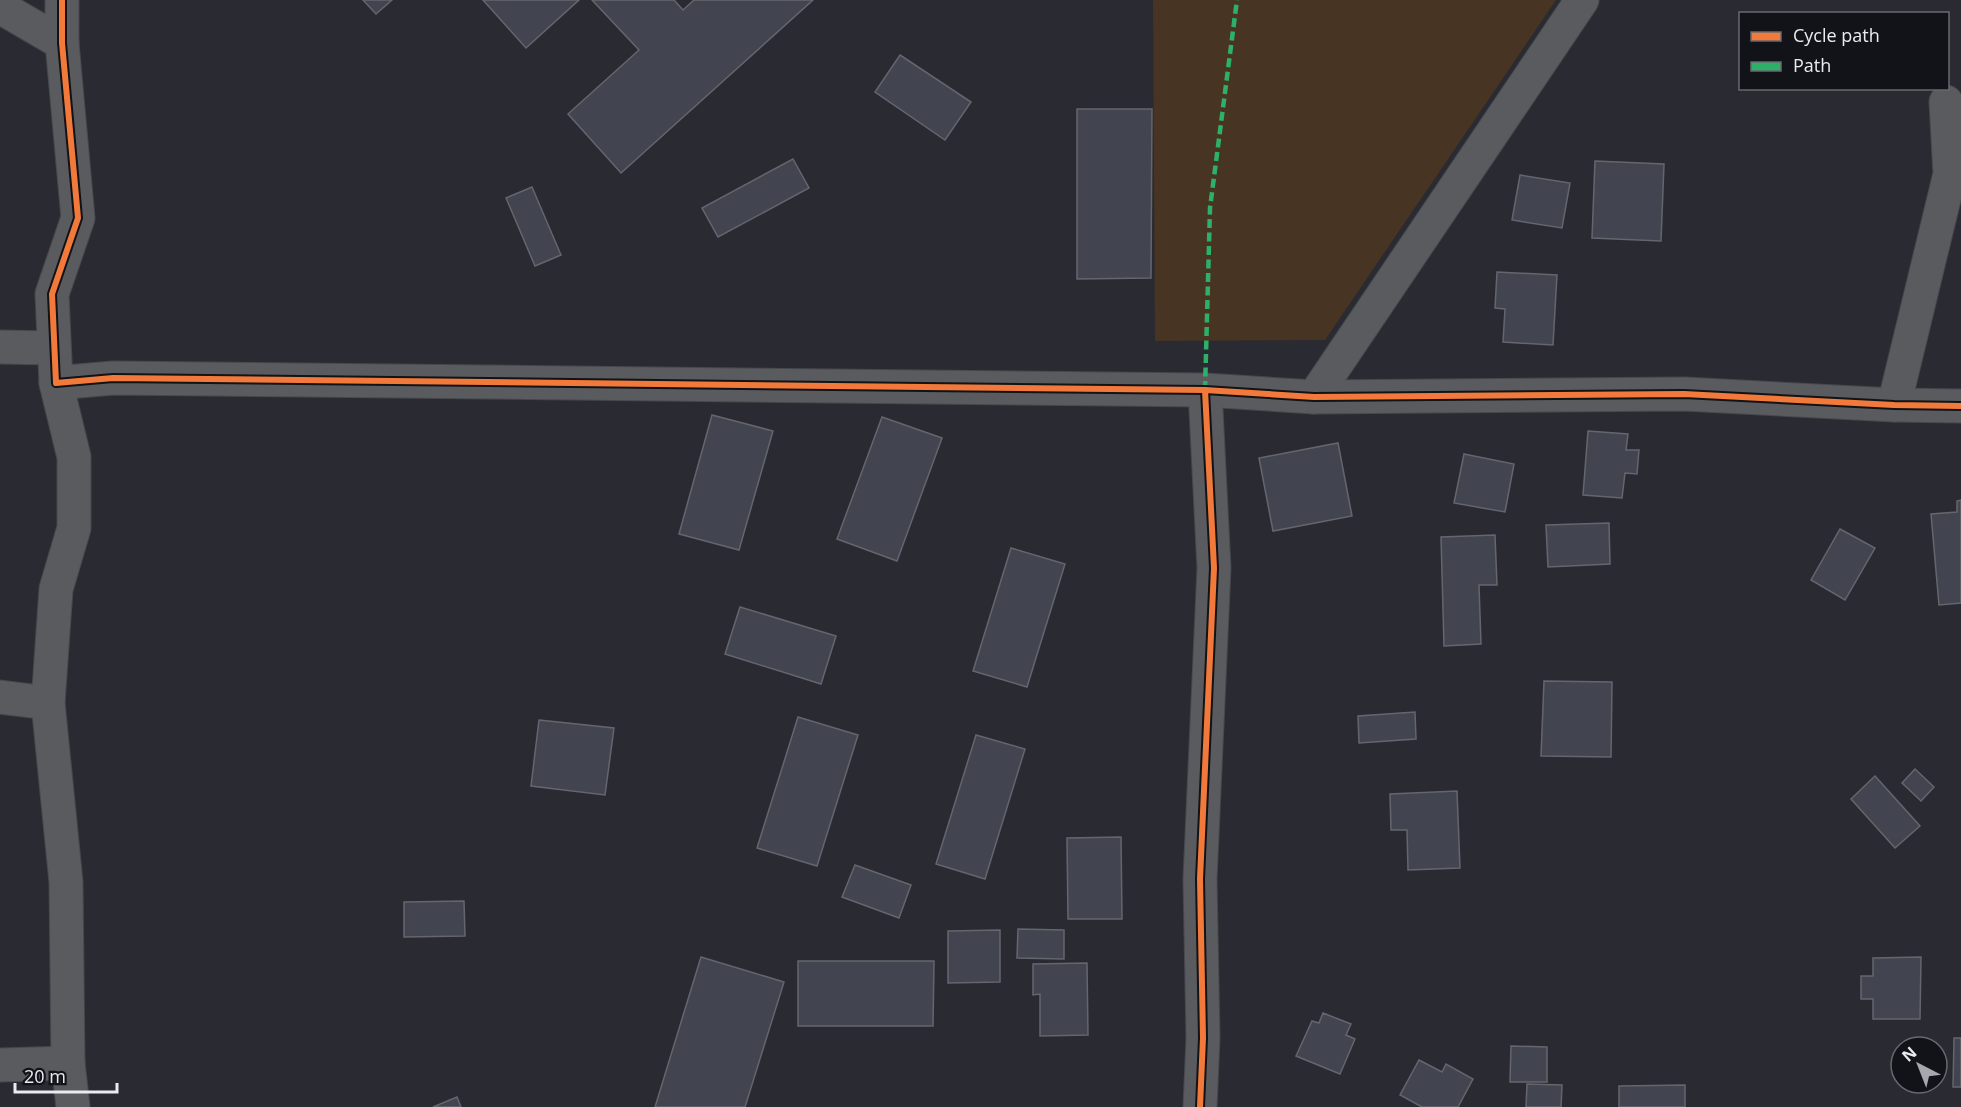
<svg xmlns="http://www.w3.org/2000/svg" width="1961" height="1107" viewBox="0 0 1961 1107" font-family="'Open Sans',sans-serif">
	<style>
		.green { fill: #483422 }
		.building { fill: #424550; stroke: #65666c; stroke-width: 1.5 }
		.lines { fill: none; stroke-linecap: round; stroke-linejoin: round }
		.street-casing { stroke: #46484d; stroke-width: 35 }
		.street { stroke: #595b5f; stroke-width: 33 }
		.quiet { stroke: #2db169; stroke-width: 4.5; stroke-dasharray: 9 4.5; stroke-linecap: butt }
		.cycleway-casing { stroke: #111318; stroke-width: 10 }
		.cycleway { stroke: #f17a3a; stroke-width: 6 }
	</style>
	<rect width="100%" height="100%" fill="#2a2b32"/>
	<polygon class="green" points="1153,0 1556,0 1325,340 1155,341"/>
	<g class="building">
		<polygon points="363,0 392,0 376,14"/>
		<polygon points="483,0 579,0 526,48"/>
		<polygon points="592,0 674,0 683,10 694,0 813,0 621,173 568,114 639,50"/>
		<polygon points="900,55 971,102 945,140 875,92"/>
		<polygon points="1077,109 1152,109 1151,278 1077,279"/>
		<polygon points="793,159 809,188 718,237 702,208"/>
		<polygon points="1595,161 1664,164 1661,241 1592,238"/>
		<polygon points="1520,175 1570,183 1562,228 1512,220"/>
		<polygon points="532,187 561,255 535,266 506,198"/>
		<polygon points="1497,272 1557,275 1553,345 1503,342 1505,309 1495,308"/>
		<polygon points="712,415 773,431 739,550 679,534"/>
		<polygon points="882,417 942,438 897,561 837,539"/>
		<polygon points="1588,431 1628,434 1626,450 1639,450 1637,474 1625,473 1622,498 1583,495"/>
		<polygon points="1338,443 1352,516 1273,531 1259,458"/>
		<polygon points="1464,454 1514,464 1505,512 1454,503"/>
		<polygon points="1961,500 1961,603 1939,605 1931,514 1957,512 1957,501"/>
		<polygon points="1609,523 1610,564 1548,567 1546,525"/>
		<polygon points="1840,529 1875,548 1845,600 1811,580"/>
		<polygon points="1495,535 1497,585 1479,585 1481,644 1444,646 1441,537"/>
		<polygon points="1011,548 1065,564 1027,687 973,671"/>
		<polygon points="740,607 836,636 821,684 725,654"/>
		<polygon points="1544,681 1612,682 1611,757 1541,756"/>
		<polygon points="1415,712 1416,739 1359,743 1358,716"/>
		<polygon points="798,717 858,735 817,866 757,848"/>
		<polygon points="539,720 614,728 605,795 531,786"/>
		<polygon points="976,735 1025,749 985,879 936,864"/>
		<polygon points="1915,769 1934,787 1921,801 1902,783"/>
		<polygon points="1875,776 1920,826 1895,848 1851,799"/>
		<polygon points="1457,791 1460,868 1408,870 1407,830 1391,830 1390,794"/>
		<polygon points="1121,837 1122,919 1068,919 1067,838"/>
		<polygon points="855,865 911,885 899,918 842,897"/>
		<polygon points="464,901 465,936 404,937 404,902"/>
		<polygon points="1018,929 1064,930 1064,959 1017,958"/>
		<polygon points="1000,930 1000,982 948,983 948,931"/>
		<polygon points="701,957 784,982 745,1107 655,1107"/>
		<polygon points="1921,957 1920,1019 1873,1019 1873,999 1861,999 1861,976 1873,976 1873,958"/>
		<polygon points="798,961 934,961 933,1026 798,1026"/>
		<polygon points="1087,963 1088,1035 1040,1036 1040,994 1033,995 1033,964"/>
		<polygon points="1323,1013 1351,1024 1346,1035 1355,1039 1340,1074 1296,1056 1312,1021 1319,1023"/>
		<polygon points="1954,1038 1961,1038 1961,1087 1953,1087"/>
		<polygon points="1511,1046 1547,1047 1547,1082 1510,1082"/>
		<polygon points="1419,1060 1442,1072 1446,1064 1473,1079 1458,1107 1422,1107 1400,1095"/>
		<polygon points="1527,1084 1562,1085 1561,1107 1526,1107"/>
		<polygon points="1685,1085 1685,1107 1619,1107 1619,1086"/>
		<polygon points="457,1097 461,1107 433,1107"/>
	</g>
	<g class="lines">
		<g class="street-casing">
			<g id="street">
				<polyline points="62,0 62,43 78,218 52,294 56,383 113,378 1205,390 1314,397 1684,394 1894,405 1961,406"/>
				<polyline points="0,7 62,43"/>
				<polyline points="0,347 54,348"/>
				<polyline points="1314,397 1582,0"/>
				<polyline points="1894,405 1950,174 1946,102"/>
				<polyline points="0,697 48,703 66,882 68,1063 73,1107"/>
				<polyline points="48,703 56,589 74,528 74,457 56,383"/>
				<polyline points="0,1065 68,1063"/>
				<polyline points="1200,1107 1203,1038 1200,879 1214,568 1205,390"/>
			</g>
		</g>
		<use href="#street" class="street"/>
		<polyline class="quiet" points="1205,390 1210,208 1237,0"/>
		<g class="cycleway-casing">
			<g id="cycleway">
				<polyline points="62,0 62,43 78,218 52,294 56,383 113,378 1205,390 1314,397 1684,394 1894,405 1961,406"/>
				<polyline points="1200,1107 1203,1038 1200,879 1214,568 1205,390"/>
			</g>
		</g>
		<use href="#cycleway" class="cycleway"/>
	</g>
	<rect x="1739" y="12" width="210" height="78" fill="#111318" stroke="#67696f" stroke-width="1.5"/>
	<rect x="1751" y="32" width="30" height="9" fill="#f17a3a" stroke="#67696f" stroke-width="1.5"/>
	<text x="1793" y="42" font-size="18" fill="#e8ebf2">Cycle path</text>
	<rect x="1751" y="62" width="30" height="9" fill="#2db169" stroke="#67696f" stroke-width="1.5"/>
	<text x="1793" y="72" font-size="18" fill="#e8ebf2">Path</text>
	<g transform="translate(1919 1065) rotate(318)"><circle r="28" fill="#111318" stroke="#67696f" stroke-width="1.5"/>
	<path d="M0-4.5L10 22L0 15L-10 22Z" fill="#a6a8af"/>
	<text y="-9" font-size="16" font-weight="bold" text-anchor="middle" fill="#e8ebf2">N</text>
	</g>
	<path d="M15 1083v9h102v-9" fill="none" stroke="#e8ebf2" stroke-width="3"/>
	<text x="24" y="1083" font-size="18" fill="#e8ebf2" stroke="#111318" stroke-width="4.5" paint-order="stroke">20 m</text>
</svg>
